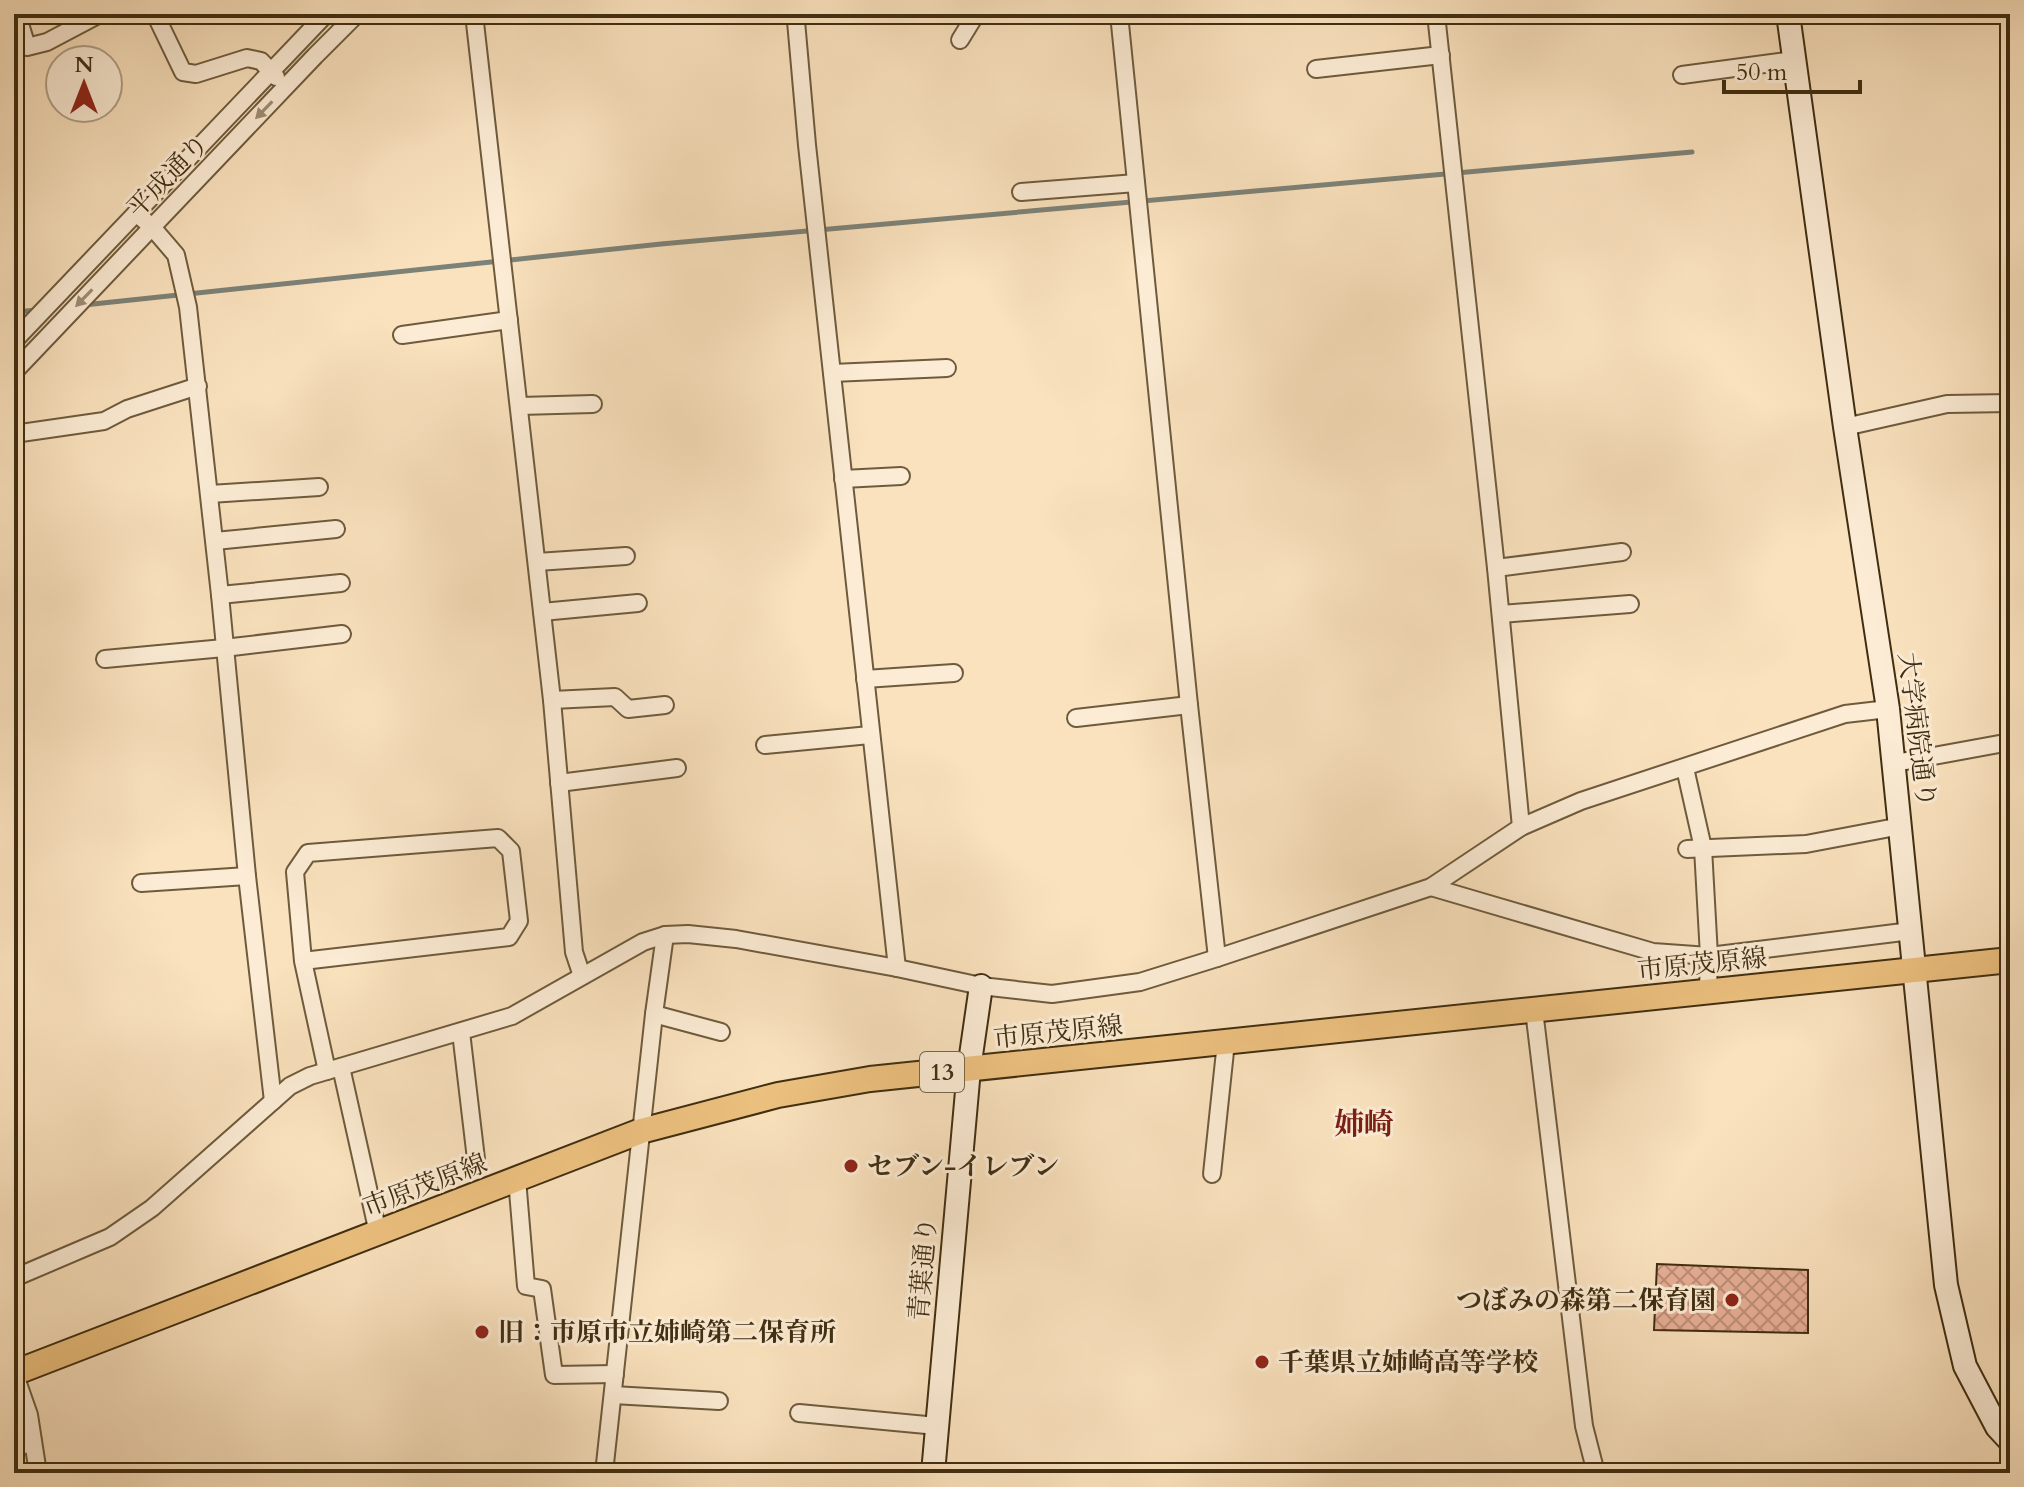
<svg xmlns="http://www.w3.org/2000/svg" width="2024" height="1487" viewBox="0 0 2024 1487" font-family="Cardo,'Noto Serif JP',serif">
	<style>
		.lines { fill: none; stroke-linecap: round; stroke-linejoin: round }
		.stream { stroke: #7d8278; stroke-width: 5 }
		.building { fill: url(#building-cross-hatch); stroke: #402e11; stroke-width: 2 }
		.street-casing { stroke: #6e5b3c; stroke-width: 20 }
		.secondary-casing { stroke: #402e11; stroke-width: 26 }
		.primary-casing { stroke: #402e11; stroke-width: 28 }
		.street { stroke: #fcecd5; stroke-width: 16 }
		.secondary { stroke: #fcecd5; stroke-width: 22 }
		.primary { stroke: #edc17f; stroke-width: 24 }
		.oneway { fill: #9e8d73 }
		.poi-dot { fill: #8f2418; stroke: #fcecd5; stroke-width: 3 }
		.labels { text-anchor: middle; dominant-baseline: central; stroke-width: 6; stroke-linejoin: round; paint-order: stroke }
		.shield { fill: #fcecd5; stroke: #78674c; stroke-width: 2 }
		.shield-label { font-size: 24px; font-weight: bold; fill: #402e11 }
		.street-label { font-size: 26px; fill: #402e11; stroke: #fcecd5 }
		.poi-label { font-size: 26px; font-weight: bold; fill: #402e11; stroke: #fcecd5; text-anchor: start }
		.quarter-label { font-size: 30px; font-weight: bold; fill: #7a1f14; stroke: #fcecd5 }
	</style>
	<defs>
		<pattern id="building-cross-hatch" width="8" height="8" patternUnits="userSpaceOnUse" patternTransform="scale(2)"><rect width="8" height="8" fill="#e7af96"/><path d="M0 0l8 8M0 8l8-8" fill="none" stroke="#bd8f79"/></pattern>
	</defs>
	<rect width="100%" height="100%" fill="#fae2be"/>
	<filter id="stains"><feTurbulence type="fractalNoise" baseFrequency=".0025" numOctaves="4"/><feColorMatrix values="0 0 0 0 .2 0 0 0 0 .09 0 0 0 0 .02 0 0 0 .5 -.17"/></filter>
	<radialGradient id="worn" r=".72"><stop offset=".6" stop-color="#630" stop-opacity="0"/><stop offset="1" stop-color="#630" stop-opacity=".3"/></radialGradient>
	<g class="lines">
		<g class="stream">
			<polyline points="84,305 661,244 1692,152"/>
			<polyline points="14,312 39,310"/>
		</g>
	</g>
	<polygon class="building" points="1657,1264 1808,1270 1808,1333 1654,1330"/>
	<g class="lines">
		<g class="street-casing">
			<g id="street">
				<polyline points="17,14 27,47 47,42 100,14"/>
				<polyline points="155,14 183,72 196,74 247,58 261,61 276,77"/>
				<polyline points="474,14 552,700 574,952 582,976"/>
				<polyline points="1119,14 1189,705 1217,958"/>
				<polyline points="1436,14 1496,568 1521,827"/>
				<polyline points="796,21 807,145 897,968"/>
				<polyline points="960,40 976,14"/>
				<polyline points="1316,69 1441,55"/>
				<polyline points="1682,75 1794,60"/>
				<polyline points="1021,192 1136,183"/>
				<polyline points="136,213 152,227 176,255 188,307 220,595 247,876 273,1101"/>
				<polyline points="402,335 509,320"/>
				<polyline points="14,341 326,14"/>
				<polyline points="14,372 315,56 357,14"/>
				<polyline points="832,373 947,368"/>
				<polyline points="520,406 593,404"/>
				<polyline points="1845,427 1947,404 2010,403"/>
				<polyline points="14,434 104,421 127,409 198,386"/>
				<polyline points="843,479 901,476"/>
				<polyline points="210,494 319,487"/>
				<polyline points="215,541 336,529"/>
				<polyline points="537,562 626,556"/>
				<polyline points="1496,568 1622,552"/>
				<polyline points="220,595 341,583"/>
				<polyline points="542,612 638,603"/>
				<polyline points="1501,614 1630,604"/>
				<polyline points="105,659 224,648 342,634"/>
				<polyline points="865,679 954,673"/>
				<polyline points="552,700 615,697 628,709 665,705"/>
				<polyline points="1076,718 1189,705"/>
				<polyline points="765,745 870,735"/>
				<polyline points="1895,763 2010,742"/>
				<polyline points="1685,768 1703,848 1709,956 1708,991"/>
				<polyline points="559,783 677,768"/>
				<polyline points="1687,849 1806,844 1901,826"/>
				<polyline points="141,883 247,876"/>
				<polyline points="1431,887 1653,952 1709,956 1911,931"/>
				<polyline points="303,961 509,937 519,921 511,851 498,838 308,853 295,872 303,961 327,1071"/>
				<polyline points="1534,1010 1584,1426 1596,1473"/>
				<polyline points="654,1014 721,1032"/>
				<polyline points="461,1032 476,1159"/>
				<polyline points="341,1067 378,1233"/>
				<polyline points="1212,1174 1226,1042"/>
				<polyline points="517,1179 526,1286 542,1289 554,1375 615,1374"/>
				<polyline points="14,1278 110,1237 152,1208 290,1086 310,1076 512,1016 643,942 665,935 688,934 736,939 897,968 981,986 1052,994 1140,982 1217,958 1431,887 1521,827 1581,801 1845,714 1888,709"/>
				<polyline points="14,1372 29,1415 38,1473"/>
				<polyline points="613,1395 719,1401"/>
				<polyline points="799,1413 937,1426"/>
				<polyline points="14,1448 33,1442"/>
				<polyline points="604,1473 654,1014 665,935"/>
			</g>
		</g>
		<g class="secondary-casing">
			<g id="secondary">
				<polyline points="1788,14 1845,427 1888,709 1946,1285 1965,1366 1997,1427 2010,1441"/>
				<polyline points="933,1473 969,1069 981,986"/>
			</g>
		</g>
		<g class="primary-casing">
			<polyline id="primary" points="14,1373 641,1131 778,1095 870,1079 2010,960"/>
		</g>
		<use href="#street" class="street"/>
		<use href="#secondary" class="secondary"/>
		<use href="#primary" class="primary"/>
	</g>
	<defs><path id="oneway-solid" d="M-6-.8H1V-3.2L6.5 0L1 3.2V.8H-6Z" transform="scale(2)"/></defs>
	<g class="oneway">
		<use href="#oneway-solid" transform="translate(264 110) rotate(134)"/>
		<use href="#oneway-solid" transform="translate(84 298) rotate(134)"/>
	</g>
	<g class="poi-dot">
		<circle cx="851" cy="1166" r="8"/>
		<circle cx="1732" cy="1300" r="8"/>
		<circle cx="482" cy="1332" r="8"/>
		<circle cx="1262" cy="1362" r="8"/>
	</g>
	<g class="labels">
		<rect class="shield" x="920" y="1052" width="44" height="40" rx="6"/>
		<g class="shield-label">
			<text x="942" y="1072">13</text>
		</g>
		<g class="street-label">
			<text transform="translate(168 176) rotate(-46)">平成通り</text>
			<text transform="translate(1917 730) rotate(83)">大学病院通り</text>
			<text transform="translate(1702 964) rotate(-6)">市原茂原線</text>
			<text transform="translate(1058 1032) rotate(-6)">市原茂原線</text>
			<text transform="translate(425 1185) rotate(-21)">市原茂原線</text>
			<text transform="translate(923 1269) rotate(-85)">青葉通り</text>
		</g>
		<g class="poi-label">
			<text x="867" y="1166">セブン-イレブン</text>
			<text x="1716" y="1300" text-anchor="end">つぼみの森第二保育園</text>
			<text x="498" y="1332">旧：市原市立姉崎第二保育所</text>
			<text x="1278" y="1362">千葉県立姉崎高等学校</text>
		</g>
		<g class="quarter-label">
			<text x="1364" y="1124">姉崎</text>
		</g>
	</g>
	<rect width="2024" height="1487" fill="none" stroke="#fae2be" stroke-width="48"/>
	<rect x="16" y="16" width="1992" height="1455" fill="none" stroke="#402e11" stroke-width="4"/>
	<rect x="24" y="24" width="1976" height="1439" fill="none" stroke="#402e11" stroke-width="2"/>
	<g transform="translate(84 84)"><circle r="38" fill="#fcecd5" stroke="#b1a087" stroke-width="2"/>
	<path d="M0-6L14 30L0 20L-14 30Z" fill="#8f2418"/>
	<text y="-12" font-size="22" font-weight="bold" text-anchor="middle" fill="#402e11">N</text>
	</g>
	<path d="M1724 80v12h136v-12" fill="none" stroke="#402e11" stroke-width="4"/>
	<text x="1736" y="80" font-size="24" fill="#402e11" stroke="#fcecd5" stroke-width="6" paint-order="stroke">50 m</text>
	<rect width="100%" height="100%" filter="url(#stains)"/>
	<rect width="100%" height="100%" fill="url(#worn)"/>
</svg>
